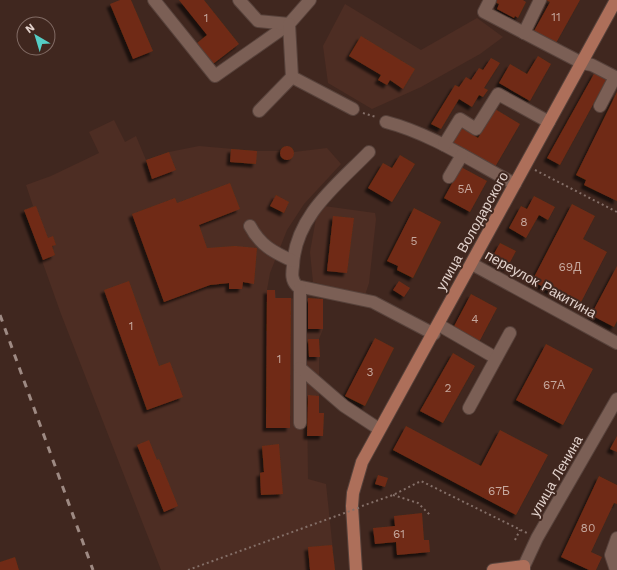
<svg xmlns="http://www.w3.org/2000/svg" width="617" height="570" viewBox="0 0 617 570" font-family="'Work Sans',sans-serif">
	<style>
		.built { fill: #4d2d23 }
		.building { fill: #6f2c14; filter: url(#shadow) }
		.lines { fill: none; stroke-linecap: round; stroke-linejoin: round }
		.minor-casing { stroke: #57423b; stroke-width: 14 }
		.major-casing { stroke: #57423b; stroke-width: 14 }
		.path { stroke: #846f68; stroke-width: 2; stroke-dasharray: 2 3; stroke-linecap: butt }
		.minor { stroke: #7b5f55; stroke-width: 12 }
		.major { stroke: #ad6f5a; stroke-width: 12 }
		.rail { stroke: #9e8a83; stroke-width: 3; stroke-dasharray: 7 7; stroke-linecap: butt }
		.path-bridge { stroke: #846f68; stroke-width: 2; stroke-dasharray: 2 3; stroke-linecap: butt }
		.labels { text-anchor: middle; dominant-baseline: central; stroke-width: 4; stroke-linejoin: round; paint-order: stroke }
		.number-label { font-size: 12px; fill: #c5a89e }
		.street-label { font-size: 14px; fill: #e2d2cc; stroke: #40271f }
	</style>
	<defs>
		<filter id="shadow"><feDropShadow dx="-3.5" dy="3.5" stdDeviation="1" flood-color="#0009"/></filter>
	</defs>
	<rect width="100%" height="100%" fill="#40271f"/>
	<g class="built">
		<polygon points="345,4 421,50 477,18 503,37 480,54 421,87 372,109 328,83 323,46"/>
		<polygon points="114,120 125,142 136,136 146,160 169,152 199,146 257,151 280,151 288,147 294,152 327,148 341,164 304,204 287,230 270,273 267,290 275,290 276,298 323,299 323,329 319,339 319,396 307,396 308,479 326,484 335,570 161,570 61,314 24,210 33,206 26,185 51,176 99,153 89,132"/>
		<polygon points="324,206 375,213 376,219 369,283 365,295 313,282 310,252 317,213"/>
	</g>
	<g class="building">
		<polygon points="120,0 131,0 153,51 133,59 110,4"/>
		<polygon points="179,0 204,0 239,44 213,64 197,43 207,35"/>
		<polygon points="491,0 523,0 526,2 518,18 515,16 514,18 497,9 499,4"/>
		<polygon points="546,0 580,0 556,43 534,31 550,2"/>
		<polygon points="361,36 415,69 403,89 390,80 387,85 378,80 381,75 349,56"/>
		<polygon points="538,56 551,64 530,101 499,83 510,64 527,74"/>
		<polygon points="491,58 500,63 484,88 488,90 483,97 479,95 472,107 459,99 441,129 431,124 455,85 459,87 466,77 471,80 479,68 483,70"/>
		<polygon points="595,72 607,79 560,165 547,158"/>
		<polygon points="617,92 617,201 584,185 586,180 576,175"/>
		<polygon points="495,109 520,124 495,167 452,142 460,127 478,138"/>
		<circle cx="287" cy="153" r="7"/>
		<polygon points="231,149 257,151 256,164 230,162"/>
		<polygon points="169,152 176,170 152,179 146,160"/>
		<polygon points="400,155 415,164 392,202 368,188 383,163 392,168"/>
		<polygon points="461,167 487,181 470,212 444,198"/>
		<polygon points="230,183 240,209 199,225 207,248 235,246 257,248 254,284 243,282 242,289 229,289 229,283 210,285 164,302 132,214 175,198 177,203"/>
		<polygon points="276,195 289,202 284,213 270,206"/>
		<polygon points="534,196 555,207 548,220 539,215 526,238 509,228 521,206 527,209"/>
		<polygon points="572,204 595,216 583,239 607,252 579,306 532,281"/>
		<polygon points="36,206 48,238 53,236 56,245 52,246 55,255 43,260 24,210"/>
		<polygon points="414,208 441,222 413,278 397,270 398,266 387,261"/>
		<polygon points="333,216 354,218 347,273 327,271"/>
		<polygon points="500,243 516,251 507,268 491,259"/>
		<polygon points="617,266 617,321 614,327 591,315"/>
		<polygon points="129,281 159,366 170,362 183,397 147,410 104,290"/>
		<polygon points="399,281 410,288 404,297 393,290"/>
		<polygon points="267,290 275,290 275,298 291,298 290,428 266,428"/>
		<polygon points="471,294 497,308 478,344 452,330"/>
		<polygon points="308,298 323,299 323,329 308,329"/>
		<polygon points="375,338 394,348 365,406 345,396"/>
		<polygon points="308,339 319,339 320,357 309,357"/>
		<polygon points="546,344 593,369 563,425 516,400"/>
		<polygon points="453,353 475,366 443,423 420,411"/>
		<polygon points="308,395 319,396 319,413 324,413 323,436 307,436"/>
		<polygon points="406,426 481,466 500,430 548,455 516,515 393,450"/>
		<polygon points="617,436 617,452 610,449"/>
		<polygon points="149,440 157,460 159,459 178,506 164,512 137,445"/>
		<polygon points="279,444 283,494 261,495 260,473 264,472 262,446"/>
		<polygon points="378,475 388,478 385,487 375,484"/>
		<polygon points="599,476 617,485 617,504 614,503 591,552 602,557 596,570 589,570 561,557"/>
		<polygon points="422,513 424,540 429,540 430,552 397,555 396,542 375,544 373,528 395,526 394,516"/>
		<polygon points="332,545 335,570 310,570 308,547"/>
		<polygon points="15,557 19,570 0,570 0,562"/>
	</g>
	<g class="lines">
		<g class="minor-casing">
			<g id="minor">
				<polyline points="154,0 215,76 289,24 310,0"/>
				<polyline points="239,0 258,21 289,24"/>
				<polyline points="490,0 484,12 582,63 592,65 617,78"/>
				<polyline points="524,33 540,0"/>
				<polyline points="292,77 353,109"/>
				<polyline points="600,106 615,77"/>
				<polyline points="259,111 292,77 289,24"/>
				<path d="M386 122C432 134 473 162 515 184"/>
				<polyline points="444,145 460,119 476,129 498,94 549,122"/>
				<path d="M369 152C337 185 295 216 293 266 292 273 291 280 297 286L373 302 434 334"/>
				<polyline points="449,177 462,155"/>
				<path d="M250 226C260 245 273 252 293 261"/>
				<polyline points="472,264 617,343"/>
				<polyline points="300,287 300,423"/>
				<polyline points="439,325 496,358"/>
				<polyline points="300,368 344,406 379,429"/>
				<polyline points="469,408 510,333"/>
				<polyline points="524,566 537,538 617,399"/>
				<polyline points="616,570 611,555 617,538"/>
			</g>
		</g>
		<g class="major-casing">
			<g id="major">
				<polyline points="356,570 352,506 353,493 362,462 616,0"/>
				<polyline points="493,570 524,566 524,570"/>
			</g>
		</g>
		<g class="path">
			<polyline points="363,113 376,117"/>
			<polyline points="535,170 617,212"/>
			<polyline points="393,495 418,503 430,515"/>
			<polyline points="362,506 393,495 421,481 527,533"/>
			<polyline points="515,540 520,530"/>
		</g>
		<use href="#minor" class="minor"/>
		<use href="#major" class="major"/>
		<polyline class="rail" points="0,315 93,570"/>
		<polyline class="path-bridge" points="188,570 361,507"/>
	</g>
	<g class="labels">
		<g class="number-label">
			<text x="556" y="17">11</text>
			<text x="206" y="18">1</text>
			<text x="465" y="189">5А</text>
			<text x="524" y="222">8</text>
			<text x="414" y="241">5</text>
			<text x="570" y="267">69Д</text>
			<text x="475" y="319">4</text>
			<text x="131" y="326">1</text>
			<text x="279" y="359">1</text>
			<text x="370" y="372">3</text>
			<text x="554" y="385">67А</text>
			<text x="448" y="388">2</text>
			<text x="499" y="491">67Б</text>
			<text x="588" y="528">80</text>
			<text x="399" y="534">61</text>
		</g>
		<g class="street-label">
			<text transform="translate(472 231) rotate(-61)">улица Володарского</text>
			<text transform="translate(541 284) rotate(29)">переулок Ракитина</text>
			<text transform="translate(556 476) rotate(-60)">улица Ленина</text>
		</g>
	</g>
	<g transform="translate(36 36) rotate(322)"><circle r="19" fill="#40271f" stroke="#816b64"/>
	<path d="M0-3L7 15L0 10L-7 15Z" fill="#55cec6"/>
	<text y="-6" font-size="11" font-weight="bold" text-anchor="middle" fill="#e2d2cc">N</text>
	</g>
</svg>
